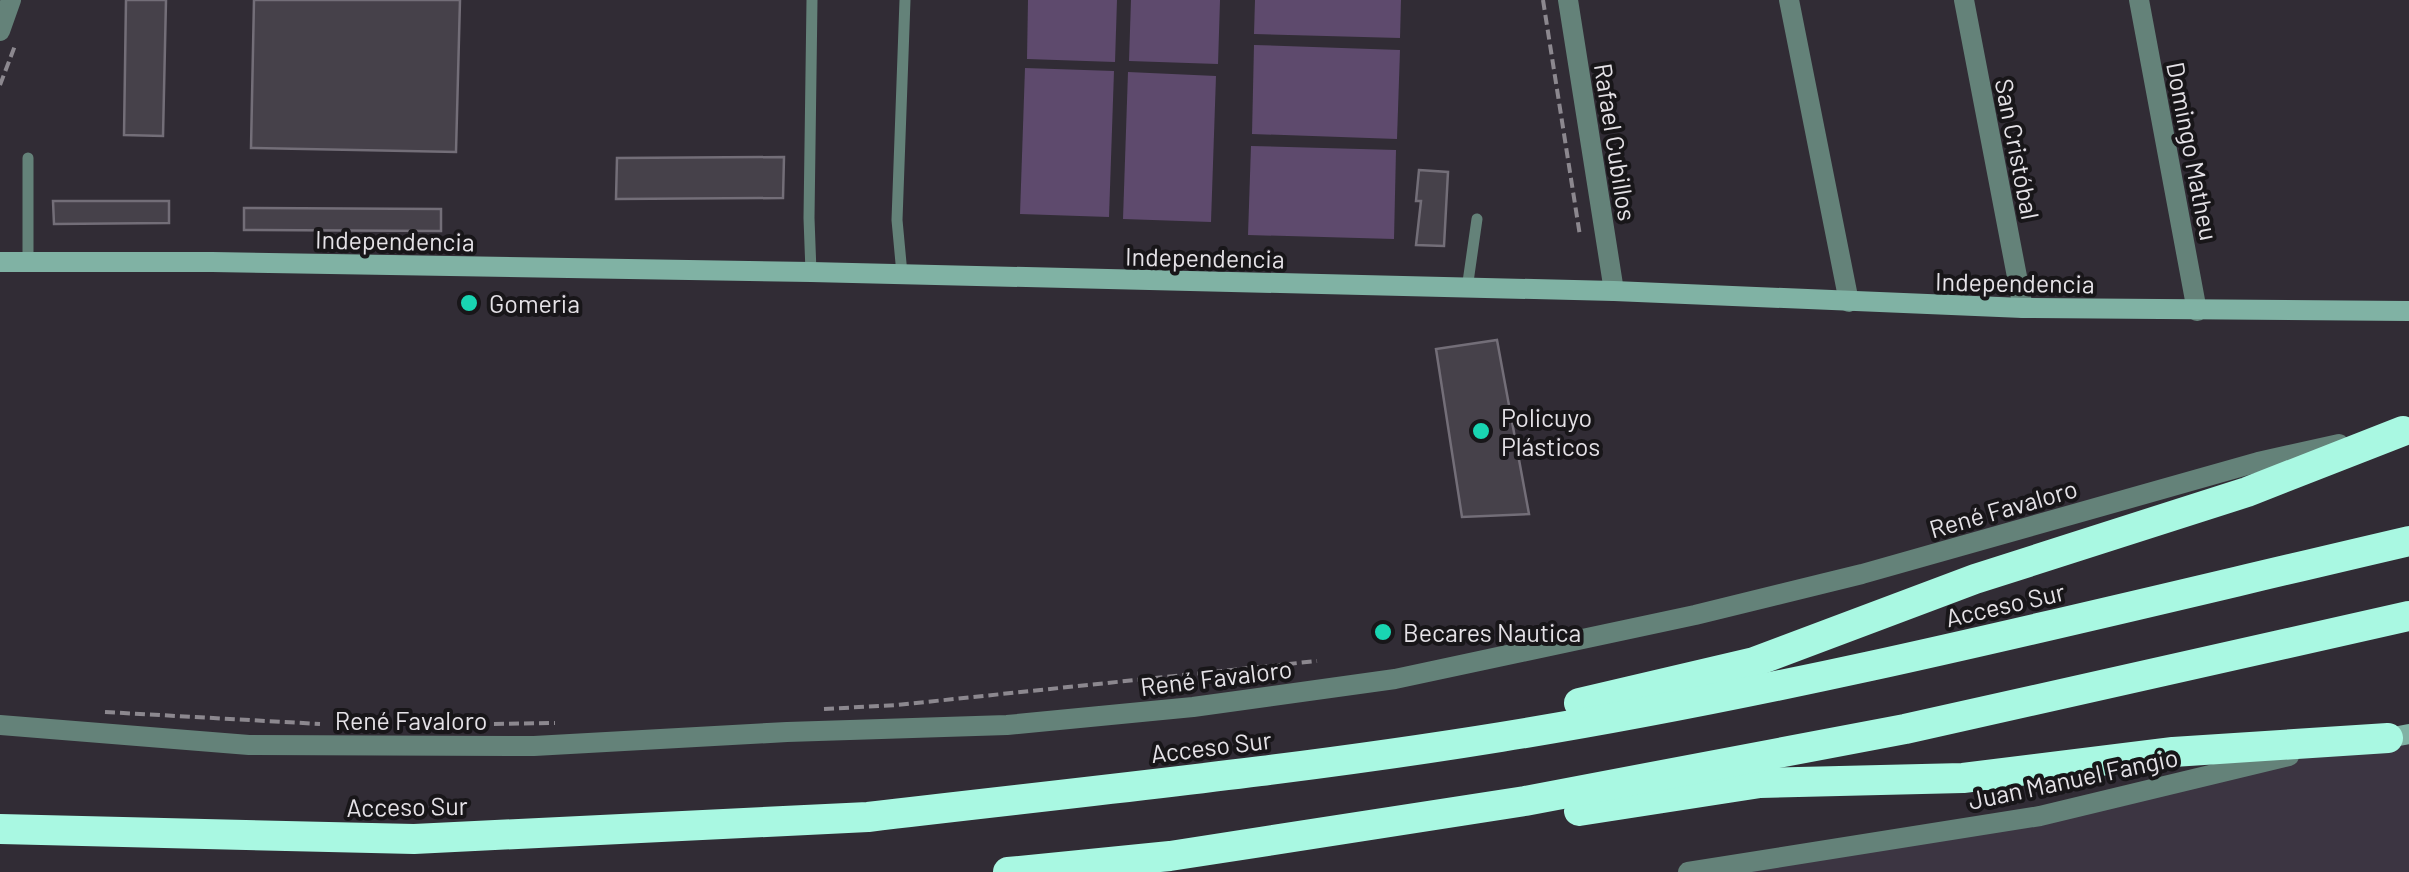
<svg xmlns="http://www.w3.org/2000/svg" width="2409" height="872" viewBox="0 0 2409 872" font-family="Barlow,sans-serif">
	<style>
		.built { fill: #3c3542 }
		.green { fill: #5e4a6d }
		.building { fill: #46414a; stroke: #736e78; stroke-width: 2.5 }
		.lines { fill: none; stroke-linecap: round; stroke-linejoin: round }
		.path { stroke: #8c888f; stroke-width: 4; stroke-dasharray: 10 5; stroke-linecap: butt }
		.lane { stroke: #648279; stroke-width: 11 }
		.street { stroke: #648279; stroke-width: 20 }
		.secondary { stroke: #80b2a4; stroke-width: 20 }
		.highway { stroke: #a9f8e2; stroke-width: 30 }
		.poi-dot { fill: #19d5b2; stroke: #181619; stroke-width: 4 }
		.labels { text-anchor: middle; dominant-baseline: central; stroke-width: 8; stroke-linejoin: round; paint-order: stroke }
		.street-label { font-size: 25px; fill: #e5e2e7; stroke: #181619 }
		.poi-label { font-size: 25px; fill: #e5e2e7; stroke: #181619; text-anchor: start }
	</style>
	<rect width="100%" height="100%" fill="#312c35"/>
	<polygon class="built" points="2409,734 2409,872 1688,872 2040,816"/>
	<g class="green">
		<polygon points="1028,0 1117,0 1115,62 1027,59"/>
		<polygon points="1131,0 1220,0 1218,64 1129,61"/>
		<polygon points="1255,0 1401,0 1400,38 1254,34"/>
		<polygon points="1254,45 1400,50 1397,139 1252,134"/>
		<polygon points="1025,68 1114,71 1109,217 1020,214"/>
		<polygon points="1128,72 1216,76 1211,222 1123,219"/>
		<polygon points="1251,146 1396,150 1394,239 1248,235"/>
	</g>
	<g class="building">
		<polygon points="126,0 166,0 163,136 124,135"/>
		<polygon points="254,0 460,0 456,152 251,148"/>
		<polygon points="784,157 783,198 616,199 617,158"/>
		<polygon points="1419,170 1448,172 1444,246 1416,245 1421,201 1416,201"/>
		<polygon points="53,201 169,201 169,223 54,224"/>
		<polygon points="244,208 441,209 441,231 244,230"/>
		<polygon points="1497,340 1529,514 1462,517 1436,349"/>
	</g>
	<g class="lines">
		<g class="path">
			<polyline points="1543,0 1580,236"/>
			<polyline points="0,85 16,43"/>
			<polyline points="824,709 897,705 1317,661"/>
			<polyline points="105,712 320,724"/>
			<polyline points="494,724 555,723"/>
		</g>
		<g class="lane">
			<polyline points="28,158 28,261"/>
			<polyline points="811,272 809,218 812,0"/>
			<polyline points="902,274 897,220 905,0"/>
			<polyline points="1467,289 1477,219"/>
		</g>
		<g class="street">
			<polyline points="1568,0 1614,291"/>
			<polyline points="1789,0 1849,302"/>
			<polyline points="1964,0 2023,308"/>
			<polyline points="2139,0 2197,311"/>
			<polyline points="0,31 11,0"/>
			<polyline points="0,725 249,745 534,746 787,732 1007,725 1193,707 1395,679 1695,615 1862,574 2258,462 2339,444"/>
			<polyline points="1688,872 2040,816 2289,756"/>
		</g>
		<g class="secondary">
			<polyline points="0,262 212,262 811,272 1614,291 2023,308 2409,311"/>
			<polyline points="2388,738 2409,734"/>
		</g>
		<g class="highway">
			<polyline points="1579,703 1754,662 1975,579 2247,492 2403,431"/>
			<polyline points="1579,811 1760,783 1963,778 2173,752 2388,738"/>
			<path d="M0 829 414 839 868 817C1079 792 1291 771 1501 737 1806 688 2108 611 2409 541"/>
			<polyline points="1008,872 1170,856 1525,801 1905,729 2409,616"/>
		</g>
	</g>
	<g class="poi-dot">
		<circle cx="469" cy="303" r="10"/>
		<circle cx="1481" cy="431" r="10"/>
		<circle cx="1383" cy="632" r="10"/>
	</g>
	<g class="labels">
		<g class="street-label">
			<text transform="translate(1616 142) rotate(81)">Rafael Cubillos</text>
			<text transform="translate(2018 149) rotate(79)">San Cristóbal</text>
			<text transform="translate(2193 151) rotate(79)">Domingo Matheu</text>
			<text transform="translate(395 240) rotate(1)">Independencia</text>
			<text transform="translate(1205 257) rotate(1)">Independencia</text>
			<text transform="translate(2015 282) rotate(1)">Independencia</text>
			<text transform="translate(2003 508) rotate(-16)">René Favaloro</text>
			<text transform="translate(2005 604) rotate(-13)">Acceso Sur</text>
			<text transform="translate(1216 677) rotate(-7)">René Favaloro</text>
			<text x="411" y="720">René Favaloro</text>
			<text transform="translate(1211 746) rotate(-7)">Acceso Sur</text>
			<text transform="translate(2073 778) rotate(-12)">Juan Manuel Fangio</text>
			<text transform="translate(407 806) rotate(-1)">Acceso Sur</text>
		</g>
		<g class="poi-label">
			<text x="489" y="303">Gomeria</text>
			<text x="1501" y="417">Policuyo<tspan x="1501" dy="29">Plásticos</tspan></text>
			<text x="1403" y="632">Becares Nautica</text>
		</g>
	</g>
</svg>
